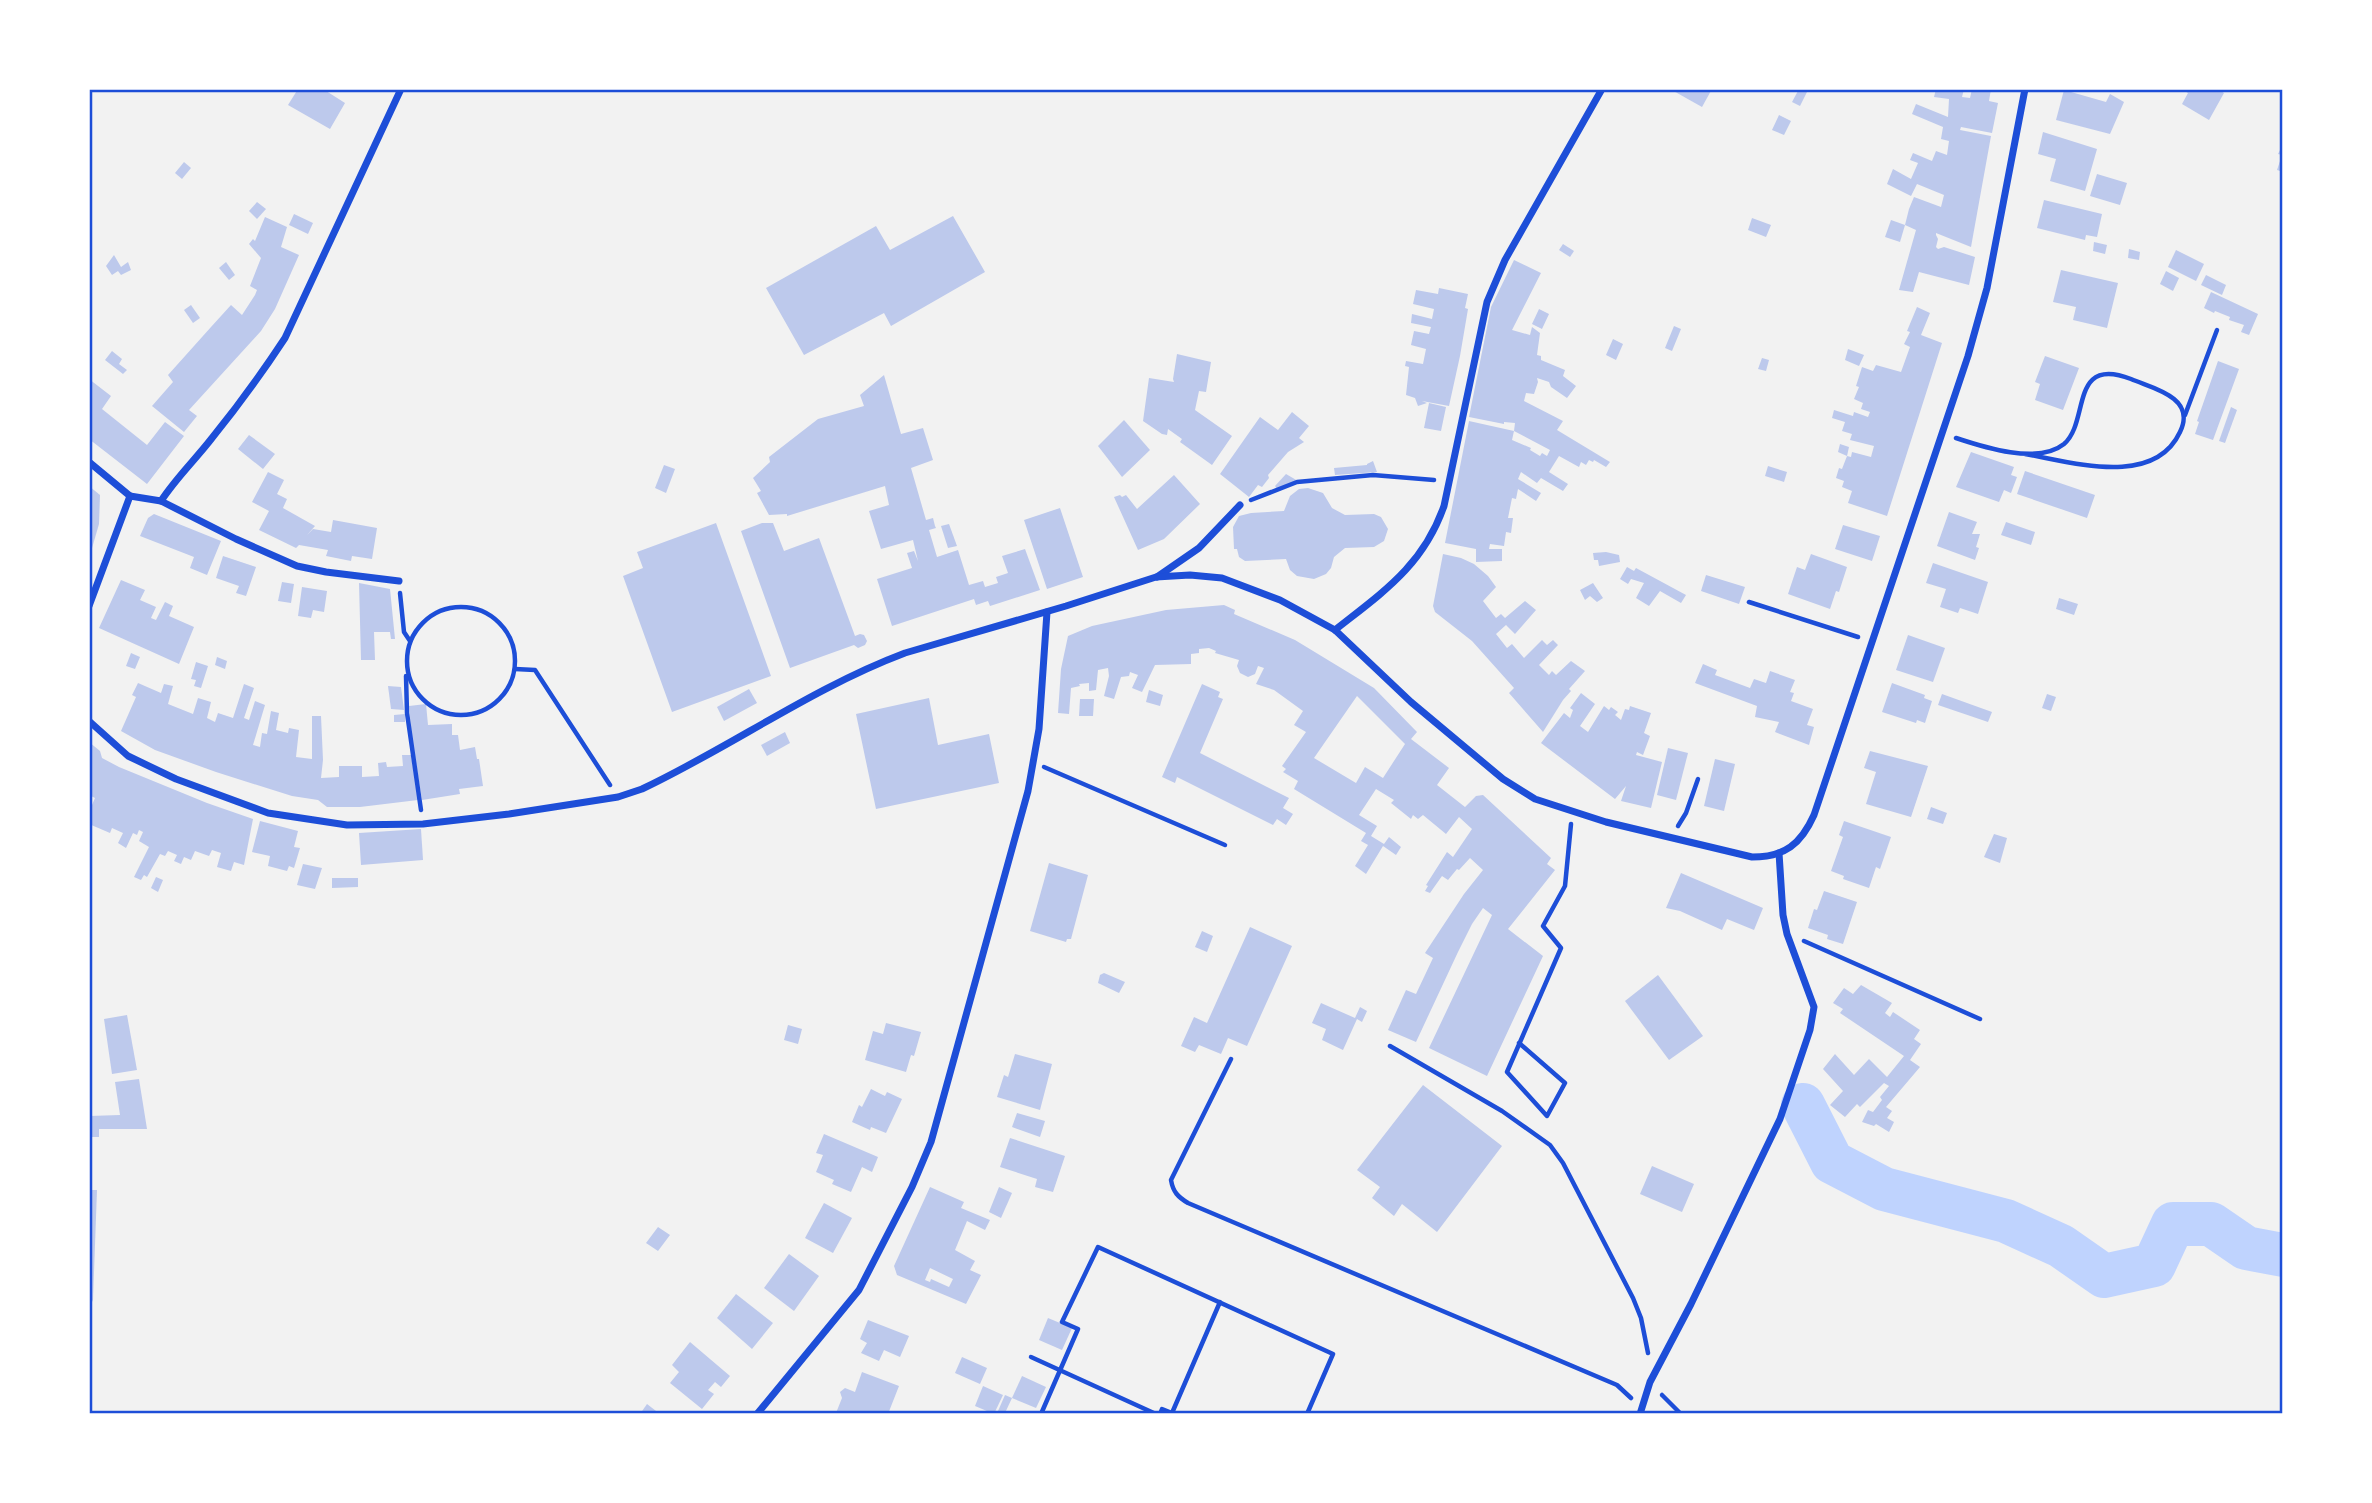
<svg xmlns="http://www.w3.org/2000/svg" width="2372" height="1503" viewBox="0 0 2372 1503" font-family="Jost,sans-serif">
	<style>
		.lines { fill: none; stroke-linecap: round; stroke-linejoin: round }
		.river { stroke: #bfd3fe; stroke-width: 44 }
		.building { fill: #bdc9ec; fill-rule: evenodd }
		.path { stroke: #1d4ed8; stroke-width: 4.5 }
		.minor { stroke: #1d4ed8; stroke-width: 7 }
		.neatline { fill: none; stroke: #1d4ed8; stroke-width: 2.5 }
	</style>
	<rect width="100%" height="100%" fill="#f2f2f2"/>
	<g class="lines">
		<polyline class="river" points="1803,1105 1832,1162 1884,1189 2006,1221 2061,1246 2104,1276 2154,1265 2173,1224 2211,1224 2246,1248 2283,1255"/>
	</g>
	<g class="building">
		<polygon points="298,89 312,89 316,92 317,89 323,89 345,103 330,129 288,105"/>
		<polygon points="1670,89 1712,89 1702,107"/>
		<polygon points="1799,89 1807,92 1800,106 1792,102"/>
		<polygon points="1936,89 1964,89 1962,97 1970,98 1972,89 1991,89 1989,101 1998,103 1992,133 1961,127 1960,130 1991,136 1971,247 1936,233 1936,235 1938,239 1936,247 1938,249 1944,247 1975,257 1969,285 1919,272 1913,292 1899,290 1916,230 1905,225 1909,209 1914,197 1941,207 1944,195 1917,184 1911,196 1887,184 1893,169 1911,179 1918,163 1910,160 1913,153 1932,161 1936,151 1947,155 1949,141 1941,139 1943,127 1912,114 1916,104 1948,117 1949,99 1934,97"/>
		<polygon points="2181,89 2218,89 2224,93 2209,120 2182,104 2188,93"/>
		<polygon points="2064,90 2106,102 2110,94 2124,102 2110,134 2056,120"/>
		<polygon points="1779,115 1791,121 1784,135 1772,130"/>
		<polygon points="2043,132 2097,149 2085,191 2050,181 2056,159 2038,154"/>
		<polygon points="2283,144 2283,172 2277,170 2282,155 2278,154"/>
		<polygon points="184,162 191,168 182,179 175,173"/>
		<polygon points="2097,174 2127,183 2120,205 2090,196"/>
		<polygon points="2044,200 2102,214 2097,237 2086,235 2085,240 2037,228"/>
		<polygon points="257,202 266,209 257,219 249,211"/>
		<polygon points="294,214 313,223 308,234 289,225"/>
		<polygon points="953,216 985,272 891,326 884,313 804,355 766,288 876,226 890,250"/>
		<polygon points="265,217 287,227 281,247 299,255 275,309 261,331 189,410 197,416 184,432 152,406 173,382 168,375 211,327 231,305 242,315 255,295 257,290 250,286 261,258 249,244 253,239 255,241"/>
		<polygon points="1752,218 1771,225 1766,237 1748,230"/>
		<polygon points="1891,220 1905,225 1900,242 1885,237"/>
		<polygon points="2094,242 2107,245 2105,254 2093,251"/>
		<polygon points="1563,244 1574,251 1570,257 1559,250"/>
		<polygon points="2129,249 2140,252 2139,260 2128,258"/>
		<polygon points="2176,250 2204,264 2196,281 2168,267"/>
		<polygon points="114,255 121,267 128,262 131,270 121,275 118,271 112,275 106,266"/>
		<polygon points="1514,260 1541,273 1512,330 1530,335 1532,327 1540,333 1537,355 1541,356 1541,360 1565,370 1563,376 1576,386 1567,398 1551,387 1549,382 1537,378 1538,382 1534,394 1526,393 1524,401 1563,421 1557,430 1610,462 1606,467 1594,460 1593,462 1589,460 1586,465 1581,462 1579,467 1559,456 1549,472 1568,484 1563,491 1541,478 1537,483 1521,472 1518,479 1541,493 1536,501 1518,489 1516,499 1512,498 1508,518 1513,518 1511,533 1506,532 1504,546 1490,544 1489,549 1502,549 1502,561 1476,562 1476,549 1445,543 1469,421 1514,431 1512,440 1531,448 1530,450 1540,456 1542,453 1547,456 1550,450 1514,431 1515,423 1504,422 1504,424 1469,417 1491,307"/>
		<polygon points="226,262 235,275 229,280 219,268"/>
		<polygon points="2061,270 2118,283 2107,328 2073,320 2076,307 2053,302"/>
		<polygon points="2166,271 2179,278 2173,291 2160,284"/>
		<polygon points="2206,275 2226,285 2222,295 2201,285"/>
		<polygon points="1439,288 1468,294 1465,308 1468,309 1460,356 1449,406 1422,401 1427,403 1418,406 1415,398 1406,395 1409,367 1405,366 1406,361 1423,364 1426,349 1411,345 1414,331 1429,334 1431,327 1411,323 1412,314 1432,319 1434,309 1413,304 1416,290 1438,294"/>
		<polygon points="2211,292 2258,314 2249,335 2241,332 2244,325 2229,320 2230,317 2215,311 2214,313 2204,308"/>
		<polygon points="191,305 200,318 193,323 184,310"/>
		<polygon points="1917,307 1930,313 1921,335 1942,343 1887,516 1848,503 1852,491 1842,487 1844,481 1836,478 1839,468 1842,469 1847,456 1851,457 1852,452 1871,457 1874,446 1850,440 1852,434 1842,431 1845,422 1832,418 1834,410 1853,416 1854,412 1868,417 1870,412 1861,409 1863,403 1854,399 1859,387 1856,386 1862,367 1873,371 1876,365 1901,372 1910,347 1904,344 1910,332 1907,331"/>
		<polygon points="1539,309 1549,314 1542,329 1532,324"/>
		<polygon points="1674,326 1681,329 1672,351 1665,348"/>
		<polygon points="1613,339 1623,344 1616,360 1606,355"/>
		<polygon points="1848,349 1864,355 1859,366 1845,360"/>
		<polygon points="112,351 122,359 119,364 127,370 123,374 105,360"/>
		<polygon points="1177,354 1211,362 1206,392 1199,391 1195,410 1232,436 1212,465 1180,442 1182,439 1168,429 1167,435 1162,434 1143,421 1149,378 1174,382 1173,379"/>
		<polygon points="2045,356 2079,368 2063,410 2035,400 2040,384 2035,382"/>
		<polygon points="1762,358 1769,360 1766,371 1758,369"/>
		<polygon points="2218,361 2239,369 2213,440 2195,434 2199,422 2197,421"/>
		<polygon points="884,375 901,434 923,428 933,460 911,468 926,520 933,518 935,526 936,528 929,530 937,557 958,550 969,585 983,581 985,587 998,583 996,577 1008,573 1002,556 1025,549 1040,590 990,606 988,601 976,605 974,599 892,626 877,579 912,568 907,553 914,551 918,561 913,540 881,549 869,511 889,505 885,486 787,516 787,514 769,515 757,493 761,491 753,478 770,462 769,457 818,419 864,406 860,395"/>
		<polygon points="89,379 111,396 102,409 147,445 165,422 184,436 147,484 89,439"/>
		<polygon points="1429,403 1446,407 1441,431 1424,428"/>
		<polygon points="2231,407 2237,410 2225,443 2219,441"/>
		<polygon points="1292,412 1309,426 1299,438 1304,442 1288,452 1268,475 1269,478 1262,487 1258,485 1249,497 1220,474 1260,417 1278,430"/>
		<polygon points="1124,420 1150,450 1122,477 1098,446"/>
		<polygon points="249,435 275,454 263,469 238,449"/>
		<polygon points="1840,444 1849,447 1847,456 1838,452"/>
		<polygon points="1971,452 2014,467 2011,475 2017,477 2011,493 2004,490 1999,502 1956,487"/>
		<polygon points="1373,461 1377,472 1335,475 1334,468 1367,465 1367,464"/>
		<polygon points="664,465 675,469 666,493 655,488"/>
		<polygon points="1768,466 1787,472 1784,482 1765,476"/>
		<polygon points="2025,471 2095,495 2087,518 2017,494"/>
		<polygon points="268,472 284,480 277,494 287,499 283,508 315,526 307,535 313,529 331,532 333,520 377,528 372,559 352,556 351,561 326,556 328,550 299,545 296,548 259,530 269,511 252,502"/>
		<polygon points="1286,474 1298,481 1277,489 1275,486"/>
		<polygon points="1174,475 1200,504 1164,539 1138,550 1114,497 1120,495 1122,497 1126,495 1137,509"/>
		<polygon points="89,486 100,495 99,524 90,555"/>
		<polygon points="1308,488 1323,493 1332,508 1345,515 1374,514 1381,517 1388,529 1384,541 1374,547 1345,548 1334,557 1331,568 1326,574 1314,579 1297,576 1290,570 1286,559 1245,561 1239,557 1237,549 1234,549 1233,527 1239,516 1251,513 1284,511 1290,496 1299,489"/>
		<polygon points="1060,508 1083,577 1047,589 1024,520"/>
		<polygon points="1949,512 1977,522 1972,534 1980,534 1976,547 1979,548 1975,560 1937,546"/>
		<polygon points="154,514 221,541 207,575 190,568 194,557 140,536 148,518"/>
		<polygon points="2006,522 2035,532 2031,545 2001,535"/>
		<polygon points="716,523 771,676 672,712 623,576 643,568 637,552"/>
		<polygon points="762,523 773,523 784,551 819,538 855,636 860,634 864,635 867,641 865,645 858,648 854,645 790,668 741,531"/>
		<polygon points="949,524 957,546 948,548 941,526"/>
		<polygon points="1843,525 1880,536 1872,561 1835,549"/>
		<polygon points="1606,552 1619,555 1620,562 1599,566 1598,560 1594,560 1593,553"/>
		<polygon points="1443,554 1461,558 1474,564 1488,576 1496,587 1483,601 1496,618 1501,614 1505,618 1525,601 1536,610 1515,634 1506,625 1496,634 1507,648 1512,644 1524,658 1542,640 1547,645 1553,640 1558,645 1539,665 1549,675 1552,671 1556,675 1571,661 1585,671 1569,689 1571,691 1563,700 1543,732 1509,693 1514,688 1472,641 1435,612 1433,606"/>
		<polygon points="1811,554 1847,567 1839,592 1836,591 1830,609 1788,594 1797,567 1805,570"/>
		<polygon points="223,556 256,567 246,596 236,593 239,586 216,578"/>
		<polygon points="1933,563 1988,582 1978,614 1960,608 1958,613 1940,607 1946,589 1926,583"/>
		<polygon points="1627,567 1634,571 1636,568 1686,595 1681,603 1660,591 1649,606 1636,598 1644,583 1631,579 1628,584 1620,579"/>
		<polygon points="1706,575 1745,587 1739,604 1701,591"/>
		<polygon points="121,580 145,590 140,600 156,607 151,618 156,620 165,602 173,606 169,616 194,627 179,664 99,628"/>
		<polygon points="282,582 294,584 291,603 278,601"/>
		<polygon points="359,583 390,589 395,639 391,639 390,632 374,632 375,660 361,660"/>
		<polygon points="1593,583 1603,598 1597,602 1590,596 1585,600 1580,590"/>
		<polygon points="302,587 327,591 324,612 313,610 311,618 298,616"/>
		<polygon points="2059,598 2078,604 2074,615 2056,609"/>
		<path d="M1224 605 1235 610 1234 614 1295 640 1374 688 1417 732 1411 739 1449 768 1437 785 1465 807 1476 796 1483 795 1551 858 1547 864 1555 870 1508 929 1543 956 1487 1076 1429 1048 1492 915 1483 908 1472 924 1458 952 1416 1042 1388 1030 1406 990 1416 994 1433 958 1425 953 1464 894 1483 870 1470 858 1459 870 1457 869 1448 880 1442 876 1430 893 1425 891 1428 886 1426 885 1447 852 1453 857 1472 829 1459 817 1446 834 1423 815 1418 819 1413 815 1411 819 1391 803 1394 800 1376 789 1359 815 1377 826 1371 836 1384 844 1389 837 1401 847 1396 855 1383 846 1366 874 1355 866 1368 845 1361 841 1366 833 1294 789 1298 781 1283 772 1286 769 1282 766 1306 732 1294 725 1303 711 1274 690 1256 684 1264 668 1258 666 1255 674 1248 677 1240 673 1237 666 1239 660 1215 653 1216 651 1209 648 1199 649V653L1191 654V664L1155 665 1142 692 1132 688 1138 675 1130 672 1129 676 1121 677 1114 699 1104 696 1109 676 1108 668 1098 670 1096 690 1089 691V683L1079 684 1080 686 1071 688 1069 714 1058 713 1061 669 1068 636 1092 626 1166 610ZM1357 696 1405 744 1383 778 1365 767 1356 783 1314 758Z"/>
		<polygon points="1908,635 1945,648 1933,682 1896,670"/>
		<polygon points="131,653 140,657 135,669 126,666"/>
		<polygon points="217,657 227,661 225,669 215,665"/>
		<polygon points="196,662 208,666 201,688 194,686 196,680 191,679"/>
		<polygon points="1703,664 1717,670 1715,675 1750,688 1754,679 1766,683 1770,671 1795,680 1790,692 1794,693 1791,701 1813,709 1807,725 1814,727 1809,745 1775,732 1779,722 1755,717 1757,706 1695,683"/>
		<polygon points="138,683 161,693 164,684 173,686 168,704 193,714 198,698 211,702 207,718 215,722 218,713 233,718 244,684 254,688 244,718 249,720 255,701 265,705 253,745 260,747 262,733 267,734 271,711 279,713 276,730 288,733 289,728 299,730 296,757 312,759 312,716 321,716 323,760 321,778 339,777 339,766 362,766 362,777 379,776 378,763 386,762 387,767 403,766 402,755 411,755 418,800 360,807 327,807 318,800 292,796 216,772 155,750 121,731 136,697 132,695"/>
		<polygon points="1892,683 1925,695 1924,698 1932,701 1925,723 1917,720 1916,723 1882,712"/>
		<polygon points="1202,684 1220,692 1218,697 1223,699 1200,753 1289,798 1283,808 1293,814 1286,825 1277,819 1273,825 1177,777 1175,783 1162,777"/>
		<polygon points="388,686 401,687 404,710 391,709"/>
		<polygon points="749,689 757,703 724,721 717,707"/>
		<polygon points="1149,690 1163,695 1160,706 1146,702"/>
		<polygon points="1581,693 1595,704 1580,726 1588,732 1604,706 1609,710 1611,707 1618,712 1615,715 1621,720 1625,709 1629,710 1630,706 1651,713 1644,733 1650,736 1643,755 1637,752 1636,755 1662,762 1651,808 1621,801 1626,786 1615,799 1541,743 1564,713 1570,718 1573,710 1570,708"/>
		<polygon points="1942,694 1992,712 1988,722 1938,705"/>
		<polygon points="2047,694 2056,697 2051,711 2042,708"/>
		<polygon points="929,698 938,745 989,734 999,783 876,809 856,714"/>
		<polygon points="1080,699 1094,699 1093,716 1079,716"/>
		<polygon points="426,704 428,725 452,724 452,735 458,735 460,750 475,747 477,759 479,759 483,786 459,789 460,794 422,800 412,739 409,706"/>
		<polygon points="405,714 405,722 394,722 394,715"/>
		<polygon points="785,732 790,743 767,756 761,745"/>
		<polygon points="89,742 100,751 102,758 119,767 207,803 253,819 244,865 234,862 231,871 217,867 221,853 212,850 209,856 195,851 191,860 184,857 181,864 174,861 177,855 168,851 165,856 160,854 147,877 144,875 141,880 134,877 149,847 139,841 143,832 139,830 137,835 133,833 126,848 118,843 123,833 112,828 110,833 89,824 89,812 95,798 89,795"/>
		<polygon points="1668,748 1688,753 1676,800 1657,795"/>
		<polygon points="1870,751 1928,766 1911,817 1866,804 1876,772 1864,768"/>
		<polygon points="1715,759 1735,764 1724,811 1704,806"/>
		<polygon points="1931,807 1947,813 1943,824 1927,819"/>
		<polygon points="260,821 298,831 294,847 300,848 294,868 289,866 287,871 268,866 270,856 252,852"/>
		<polygon points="1844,821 1891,837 1880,869 1876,867 1869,888 1843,879 1844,876 1831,871 1843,837 1839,835"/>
		<polygon points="421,829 423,860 361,865 359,833"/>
		<polygon points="1994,834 2007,838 2000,863 1984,857"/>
		<polygon points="1049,863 1088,875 1071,939 1067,939 1066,942 1030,931"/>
		<polygon points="303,864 322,868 315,889 297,885"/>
		<polygon points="1681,873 1763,908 1754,930 1727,919 1722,930 1680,911 1666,908"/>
		<polygon points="156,877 163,880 158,892 151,888"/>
		<polygon points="332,878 358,878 358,887 332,888"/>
		<polygon points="1824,891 1857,902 1843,944 1827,939 1828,935 1808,928 1814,909 1817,910"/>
		<polygon points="1250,927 1292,946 1247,1046 1228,1038 1221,1054 1199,1045 1195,1052 1181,1046 1194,1017 1207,1023"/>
		<polygon points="1202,931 1213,936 1207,952 1195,947"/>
		<polygon points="1104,973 1125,982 1119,993 1098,983 1100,975"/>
		<polygon points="1658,975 1703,1036 1669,1060 1625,1001"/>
		<polygon points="1861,985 1892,1003 1885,1013 1890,1017 1893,1012 1920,1030 1914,1039 1921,1044 1910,1060 1920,1067 1886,1107 1892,1111 1887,1118 1894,1122 1889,1132 1876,1124 1874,1126 1862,1122 1868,1110 1873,1112 1882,1100 1880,1097 1889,1086 1884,1083 1860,1107 1857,1104 1845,1117 1830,1105 1843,1091 1823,1069 1835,1054 1854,1075 1869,1059 1887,1077 1904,1056 1840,1013 1843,1009 1833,1003 1844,988 1853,994"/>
		<polygon points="1321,1003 1355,1018 1360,1007 1367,1011 1362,1022 1357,1019 1343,1050 1322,1040 1326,1029 1312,1023"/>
		<polygon points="127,1015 137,1070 112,1074 104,1019"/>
		<polygon points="886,1023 921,1032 914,1056 911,1055 906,1072 865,1060 873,1031 883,1034"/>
		<polygon points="788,1025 802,1029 798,1044 784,1040"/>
		<polygon points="1015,1054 1052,1064 1040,1110 997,1097 1004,1075 1008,1077"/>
		<polygon points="139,1079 147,1129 99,1129 99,1137 89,1137 89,1116 120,1115 115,1082"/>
		<polygon points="1423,1085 1502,1146 1437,1232 1402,1204 1394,1216 1372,1198 1380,1187 1357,1170"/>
		<polygon points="871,1089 885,1096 887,1092 902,1099 886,1133 871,1127 870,1130 852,1122 859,1105 862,1107"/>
		<polygon points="1017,1113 1045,1121 1040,1137 1012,1127"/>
		<polygon points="824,1134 878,1157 872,1172 862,1167 851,1192 832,1184 834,1180 816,1172 823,1155 816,1153"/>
		<polygon points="1010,1138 1065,1156 1053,1192 1035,1187 1037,1179 1000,1167"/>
		<polygon points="1652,1166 1694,1184 1682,1212 1640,1194"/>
		<path d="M930 1187 964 1202 961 1208 990 1220 985 1230 967 1221 955 1250 975 1261 970 1270 981 1275 966 1304 897 1275 894 1266ZM930 1268 953 1279 949 1287 931 1279 930 1282 925 1280Z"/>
		<polygon points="999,1187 1012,1193 1001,1218 989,1212"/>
		<polygon points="89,1190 97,1190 93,1300 91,1304"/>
		<polygon points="824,1203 852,1218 833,1253 805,1238"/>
		<polygon points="658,1227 670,1235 658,1251 646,1243"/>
		<polygon points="789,1254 819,1276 794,1311 764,1288"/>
		<polygon points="736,1294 773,1323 752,1349 717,1318"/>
		<polygon points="1048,1318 1072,1328 1062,1350 1039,1340"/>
		<polygon points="868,1320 909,1336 900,1357 884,1350 879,1361 861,1353 867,1343 860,1339"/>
		<polygon points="690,1342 730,1376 721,1387 715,1382 708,1390 714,1394 702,1409 670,1383 679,1372 672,1365"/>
		<polygon points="962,1357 987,1368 980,1384 955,1373"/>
		<polygon points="862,1372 899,1386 888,1414 836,1413 842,1398 840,1392 845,1388 855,1392"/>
		<polygon points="1022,1376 1046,1387 1036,1408 1012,1398"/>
		<polygon points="983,1386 1003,1395 994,1414 975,1406"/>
		<polygon points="1005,1395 1012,1398 1005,1413 998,1411"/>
		<polygon points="647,1404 660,1414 640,1414"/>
	</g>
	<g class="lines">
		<g class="path">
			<polyline points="2185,415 2217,330"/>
			<path d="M1956 438C1983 447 2038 465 2064 444 2090 422 2069 355 2131 379 2145 385 2162 389 2174 399 2185 408 2186 420 2180 432 2154 488 2072 462 2025 454"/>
			<polyline points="1251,500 1297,482 1373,475 1434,480"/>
			<polyline points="400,593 404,632 410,641"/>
			<polyline points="1749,602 1858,637"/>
			<circle cx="461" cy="661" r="54"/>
			<polyline points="515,669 535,670 610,785"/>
			<polyline points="406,676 407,713 421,810"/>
			<polyline points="1044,767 1225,845"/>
			<polyline points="1678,826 1686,813 1698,779"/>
			<polyline points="1804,941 1980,1019"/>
			<polyline points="1519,1043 1565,1083 1547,1116 1507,1072 1561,948 1543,926 1565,886 1571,824"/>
			<polyline points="1390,1046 1502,1111 1550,1145 1563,1163 1633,1298 1641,1318 1648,1353"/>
			<path d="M1231 1059 1171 1180C1173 1192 1178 1197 1188 1203L1617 1385 1631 1398"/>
			<polyline points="1031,1357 1156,1414"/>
			<polyline points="1662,1395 1681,1414"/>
			<polyline points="1172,1413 1220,1302"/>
			<polyline points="1041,1414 1078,1329 1062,1322 1098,1247 1333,1354 1307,1414"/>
			<polyline points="1160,1414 1162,1409 1172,1413"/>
		</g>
		<g class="minor">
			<polyline points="89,462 130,496"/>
			<polyline points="130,496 161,501 236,539 297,566 326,572 399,581"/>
			<path d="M161 501C176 478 195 460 212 438 238 406 262 373 285 338L401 89"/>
			<polyline points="1157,577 1199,548 1240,505"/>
			<polyline points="89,606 130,496"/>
			<path d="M1335 630C1383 592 1423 566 1444 506L1487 302 1505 260 1602 89"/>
			<path d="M89 721 128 756 176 779 268 813 347 825 423 824 509 814 618 797 642 789C731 747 812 688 905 653L1066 606 1156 577 1190 575 1222 578 1280 600 1335 630 1411 702 1503 779 1535 799 1606 822 1752 857C1785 857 1801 844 1814 815L1968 356 1987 288 2025 89"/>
			<polyline points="757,1414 859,1290 912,1187 931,1142 1028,791 1039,729 1047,612"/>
			<polyline points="1640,1414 1650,1382 1691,1304 1780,1119 1810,1030 1814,1007 1787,934 1783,915 1779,853"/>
		</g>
	</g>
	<rect width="2372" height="1503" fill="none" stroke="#ffffff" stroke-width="182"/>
	<rect x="91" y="91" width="2190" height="1321" class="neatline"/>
</svg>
